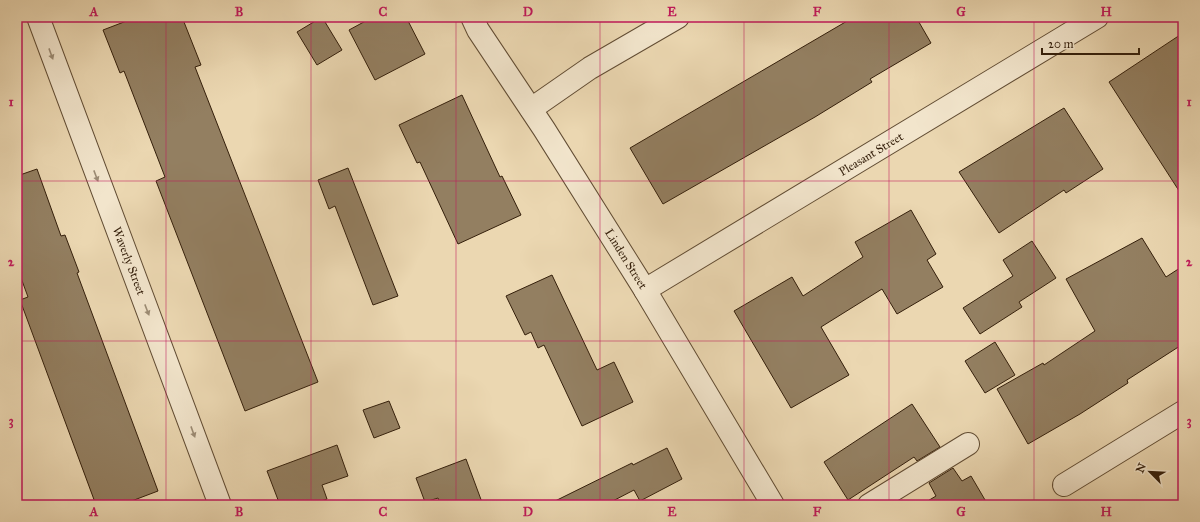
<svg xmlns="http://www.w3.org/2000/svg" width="1200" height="522" viewBox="0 0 1200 522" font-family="'IM FELL Great Primer',serif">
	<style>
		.building { fill: #937f61; stroke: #341f0b }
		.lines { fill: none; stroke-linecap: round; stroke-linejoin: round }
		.minor-casing { stroke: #624d34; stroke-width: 24 }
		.minor { stroke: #f2e5cc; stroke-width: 22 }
		.oneway { fill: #9c8c75 }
		.grid { fill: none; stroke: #c2185b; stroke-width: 1; stroke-opacity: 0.55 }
		.labels { text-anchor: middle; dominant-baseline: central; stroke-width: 3; stroke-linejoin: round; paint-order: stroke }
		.street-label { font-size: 12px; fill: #341f0b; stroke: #f2e5cc }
		.neatline { fill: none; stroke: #c2185b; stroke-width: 1.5 }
		.grid-label { font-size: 13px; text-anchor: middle; font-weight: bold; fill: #c2185b }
	</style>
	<rect width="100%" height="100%" fill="#ebd7b1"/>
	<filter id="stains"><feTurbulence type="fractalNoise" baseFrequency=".005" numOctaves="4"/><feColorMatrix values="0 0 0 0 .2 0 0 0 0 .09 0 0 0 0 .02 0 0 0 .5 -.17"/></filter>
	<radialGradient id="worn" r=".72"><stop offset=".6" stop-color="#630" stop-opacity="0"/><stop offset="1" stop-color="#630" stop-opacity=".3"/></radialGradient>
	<g class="building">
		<polygon points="137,17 182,17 201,65 195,67 318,382 245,411 156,181 165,177 124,71 120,73 103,30"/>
		<polygon points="322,17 342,50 317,65 297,32"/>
		<polygon points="373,17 406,17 425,54 375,80 349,30"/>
		<polygon points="854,17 916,17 931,43 870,79 872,82 815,117 663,204 630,148"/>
		<polygon points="1183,33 1183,197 1109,82"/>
		<polygon points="462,95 500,177 502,176 521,215 458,244 420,162 417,163 399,125"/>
		<polygon points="1064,108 1103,169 1066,193 1064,190 999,233 959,172"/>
		<polygon points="348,168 398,296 373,305 335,206 329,209 318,180"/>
		<polygon points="37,169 61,236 65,235 79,272 77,273 158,491 121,505 96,505 20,300 28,297 17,267 17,176"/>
		<polygon points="911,210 936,254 927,260 943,287 897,314 882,289 821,327 849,375 791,408 734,311 792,277 803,296 863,257 855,242"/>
		<polygon points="1142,238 1166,277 1183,266 1183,344 1127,380 1128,383 1080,414 1028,444 997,389 1043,363 1044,365 1095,331 1066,279"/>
		<polygon points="1032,241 1056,278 1019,302 1022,307 980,334 963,308 1013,276 1003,260"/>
		<polygon points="552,275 597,370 614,362 633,402 582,426 544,345 538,348 531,332 525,335 506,296"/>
		<polygon points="995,342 1015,375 985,393 965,361"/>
		<polygon points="389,401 400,428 374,438 363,410"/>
		<polygon points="912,404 940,447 917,461 914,457 848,500 824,462"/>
		<polygon points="337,445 348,476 322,485 327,499 310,505 280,505 267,471"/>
		<polygon points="667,448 682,479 640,501 634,490 605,505 547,505 632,463 633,465"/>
		<polygon points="466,459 483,505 441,505 438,498 425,502 416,478"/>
		<polygon points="953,468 962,481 971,476 988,505 921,505 936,496 929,483"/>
	</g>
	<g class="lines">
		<g class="minor-casing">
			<g id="minor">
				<polyline points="38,17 220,505"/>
				<polyline points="472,17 478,30 544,129 645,290 773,505"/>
				<polyline points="531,109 590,68 678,17"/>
				<polyline points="645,290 1097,17"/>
				<polyline points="1064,485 1183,412"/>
				<polyline points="869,505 968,444"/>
			</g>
		</g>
		<use href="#minor" class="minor"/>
	</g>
	<defs><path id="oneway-solid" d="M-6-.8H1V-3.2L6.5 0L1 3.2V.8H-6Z"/></defs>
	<g class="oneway">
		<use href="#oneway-solid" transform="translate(51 54) rotate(70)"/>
		<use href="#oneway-solid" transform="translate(96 176) rotate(69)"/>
		<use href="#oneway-solid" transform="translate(147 310) rotate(69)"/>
		<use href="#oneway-solid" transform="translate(193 432) rotate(70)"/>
	</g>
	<path class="grid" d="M166 17V505M311 17V505M456 17V505M600 17V505M744 17V505M889 17V505M1034 17V505M17 181H1183M17 341H1183"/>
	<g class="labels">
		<g class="street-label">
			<text transform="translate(871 154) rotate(-31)">Pleasant Street</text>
			<text transform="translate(626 259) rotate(58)">Linden Street</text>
			<text transform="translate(129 261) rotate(69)">Waverly Street</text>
		</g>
	</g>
	<rect width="1200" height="522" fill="none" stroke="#ebd7b1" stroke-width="44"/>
	<g transform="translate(1150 472) rotate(294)" stroke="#f2e5cc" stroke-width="3" paint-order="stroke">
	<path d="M0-3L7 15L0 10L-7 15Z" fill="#341f0b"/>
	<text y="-6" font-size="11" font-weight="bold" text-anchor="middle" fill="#341f0b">N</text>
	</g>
	<path d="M1042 48v6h97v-6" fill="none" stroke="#341f0b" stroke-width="2"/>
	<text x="1048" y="48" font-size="12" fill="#341f0b" stroke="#f2e5cc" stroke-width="3" paint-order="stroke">20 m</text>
	<rect x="22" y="22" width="1156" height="478" class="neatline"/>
	<g class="grid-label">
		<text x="94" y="16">A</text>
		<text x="239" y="16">B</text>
		<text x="383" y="16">C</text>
		<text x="528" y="16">D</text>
		<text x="672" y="16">E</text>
		<text x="817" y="16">F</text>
		<text x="961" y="16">G</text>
		<text x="1106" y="16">H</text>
		<text x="11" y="106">1</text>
		<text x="1189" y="106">1</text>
		<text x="11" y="266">2</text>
		<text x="1189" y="266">2</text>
		<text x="11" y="425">3</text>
		<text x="1189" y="425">3</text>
		<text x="94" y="516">A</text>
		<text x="239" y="516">B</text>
		<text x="383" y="516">C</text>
		<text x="528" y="516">D</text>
		<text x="672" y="516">E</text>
		<text x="817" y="516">F</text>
		<text x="961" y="516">G</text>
		<text x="1106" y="516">H</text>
	</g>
	<rect width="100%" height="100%" filter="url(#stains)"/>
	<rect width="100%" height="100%" fill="url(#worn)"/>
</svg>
